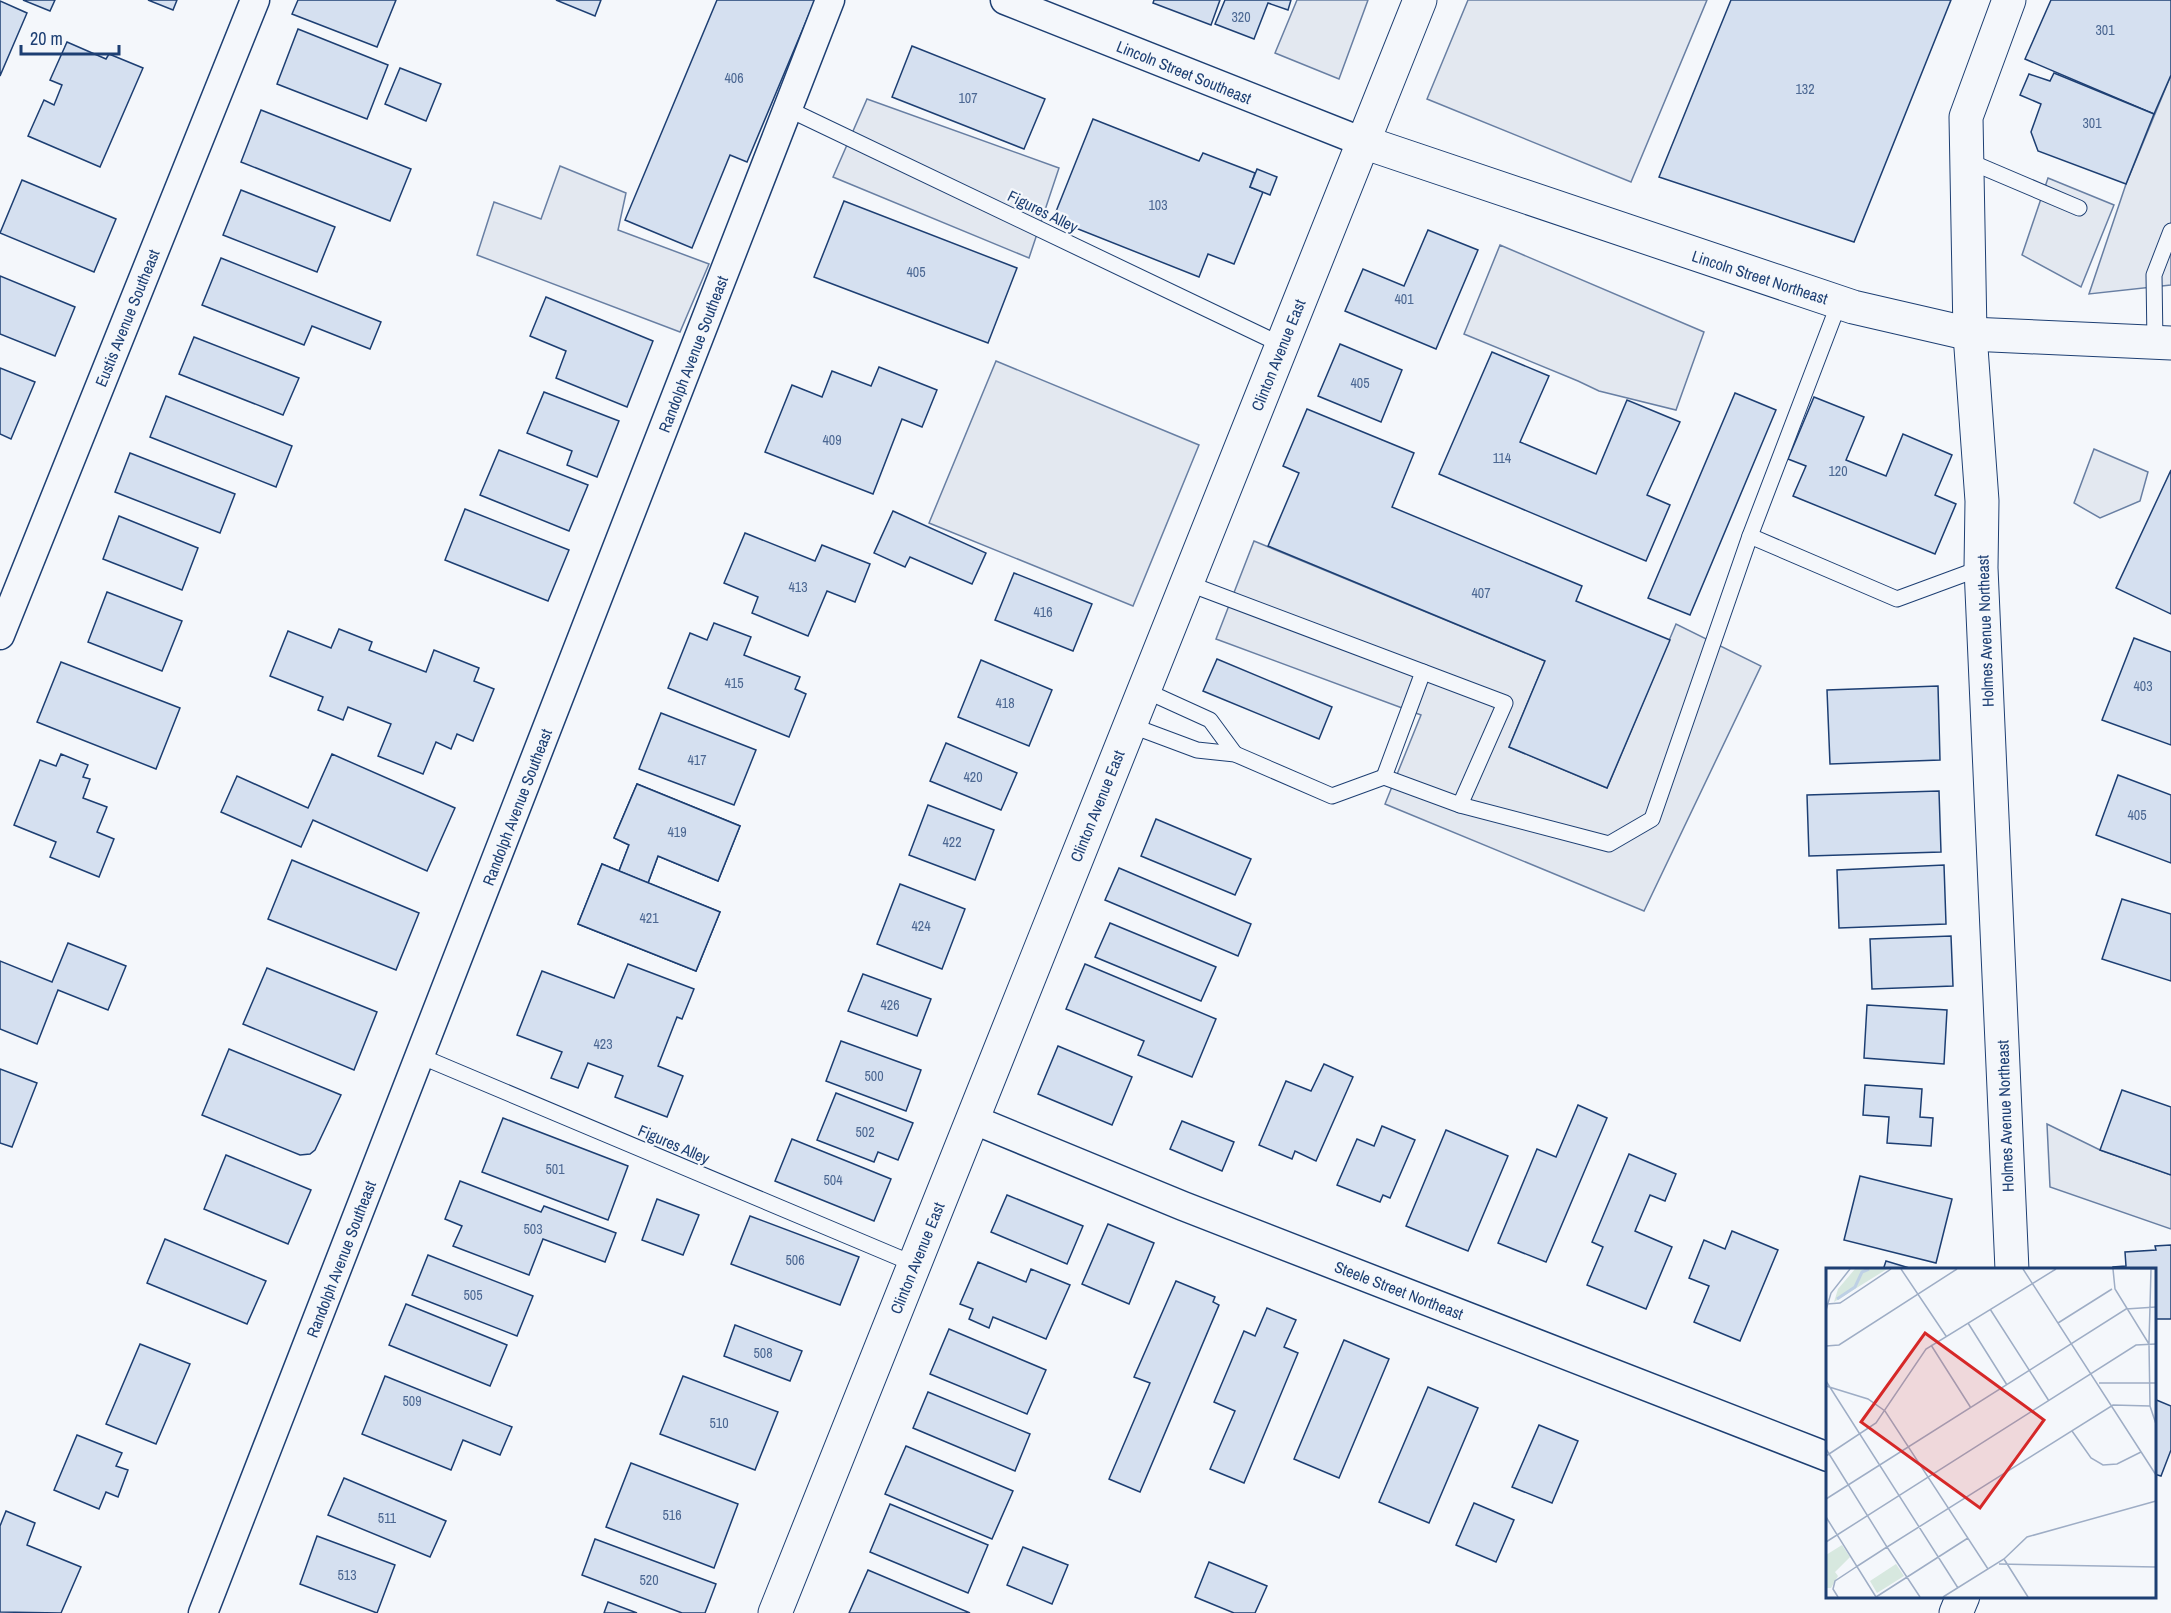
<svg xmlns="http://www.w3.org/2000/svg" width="2171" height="1613" font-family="'Archivo Narrow',sans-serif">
	<rect width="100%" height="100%" fill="#f4f7fb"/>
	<g fill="#e3e8f0" stroke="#687fa3" stroke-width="1.5">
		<path d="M1297,0h71l-29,79 -64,-26z"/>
		<path d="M1468,0h239l-76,182 -204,-83z"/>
		<path d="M2171,75v210l-82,9 37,-110z"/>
		<path d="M867,99l192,69 -30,90 -196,-81z"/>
		<path d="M560,166l66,27 -8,37 91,34 -29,68 -203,-77 17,-53 47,17z"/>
		<path d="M2048,178l66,27 -33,82 -59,-32z"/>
		<path d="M1500,245l204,87 -28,78 -77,-19 -21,-10 -114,-47z"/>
		<path d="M996,361l203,84 -66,161 -204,-83z"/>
		<path d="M2094,449l54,23 -8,29 -40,17 -26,-15z"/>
		<path d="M1254,541l291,120 -36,86 98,41 69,-164 85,42 -117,245 -259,-107 36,-89 -205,-76z"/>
		<path d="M2047,1124l53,26 71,25v54l-121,-42z"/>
	</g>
	<g fill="#d5e0f0" stroke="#1d3f73" stroke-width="1.5">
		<path d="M23,0h32l-5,11z"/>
		<path d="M148,0h29l-4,10z"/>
		<path d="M298,0h98l-19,47 -85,-33z"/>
		<path d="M556,0h45l-6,16z"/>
		<path d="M717,0h98l-68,162 -17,-7 -38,93 -67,-28z"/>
		<path d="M1154,0h66l-9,25 -58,-22z"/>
		<path d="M1225,0h66l-3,10 -20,-7 -14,36 -39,-15z"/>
		<path d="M1731,0h220l-97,242 -195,-65z"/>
		<path d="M2051,0h120v75l-17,39 -129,-55z"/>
		<path d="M0,1l27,12 -27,63z"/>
		<path d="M298,29l90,36 -21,54 -90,-35z"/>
		<path d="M67,42l39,17 3,-5 34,14 -43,99 -72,-31 16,-36 10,5 8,-20 -12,-5z"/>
		<path d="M912,46l133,53 -21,50 -132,-52z"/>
		<path d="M400,68l41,16 -15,37 -41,-17z"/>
		<path d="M2054,73l100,41 -28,70 -88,-33 -7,-19 10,-28 -21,-9 9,-21 21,7z"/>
		<path d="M261,110l150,59 -21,52 -149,-59z"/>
		<path d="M1093,119l106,42 4,-8 52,20 -5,14 13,5 -29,72 -26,-10 -9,23 -146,-58z"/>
		<path d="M1257,169l20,8 -7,18 -20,-8z"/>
		<path d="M22,180l94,39 -22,53 -94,-39z"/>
		<path d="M241,190l94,37 -18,45 -94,-37z"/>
		<path d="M844,201l173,67 -29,75 -174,-66z"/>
		<path d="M1428,230l50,20 -42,99 -91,-38 18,-42 41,17z"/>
		<path d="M221,258l160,64 -11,27 -58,-23 -8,19 -102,-40z"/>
		<path d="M0,276l75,31 -20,49 -55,-22z"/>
		<path d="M546,297l107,44 -26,66 -71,-29 10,-27 -36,-15z"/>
		<path d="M194,337l105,41 -16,37 -104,-41z"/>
		<path d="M1340,344l62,26 -21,52 -63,-26z"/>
		<path d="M1492,352l57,24 -29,66 76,32 31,-74 53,22 -33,73 23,10 -24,56 -207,-87z"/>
		<path d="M879,367l58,23 -15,37 -20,-8 -29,75 -108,-42 27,-67 30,12 10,-26 39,15z"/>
		<path d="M0,368l35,14 -24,57 -11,-5z"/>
		<path d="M544,392l75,29 -22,56 -30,-12 5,-14 -45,-18z"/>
		<path d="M1735,393l41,17 -86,205 -42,-17z"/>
		<path d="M166,396l126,50 -16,41 -126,-50z"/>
		<path d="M1814,397l50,20 -18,43 40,16 17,-42 49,21 -17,40 21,9 -21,50 -142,-58 13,-30 -18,-7z"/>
		<path d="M1307,409l107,44 -22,54 190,79 -6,15 94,39 -63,148 -98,-41 36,-86 -277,-115 31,-73 -16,-7z"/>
		<path d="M499,450l89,35 -19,46 -89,-36z"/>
		<path d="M130,453l105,41 -15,39 -105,-41z"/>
		<path d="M2171,470v144l-55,-26z"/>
		<path d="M465,509l104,41 -21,51 -103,-41z"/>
		<path d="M893,511l93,42 -14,31 -62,-27 -5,10 -31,-14z"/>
		<path d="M119,516l79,32 -16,42 -79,-31z"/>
		<path d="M745,533l70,28 7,-16 48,19 -15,38 -28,-11 -19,45 -56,-23 6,-16 -34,-14z"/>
		<path d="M1014,573l78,31 -19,47 -78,-31z"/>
		<path d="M107,592l75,29 -20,50 -74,-29z"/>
		<path d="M714,623l37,14 -7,18 56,22 -5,12 11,5 -17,43 -121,-49 22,-55 17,7z"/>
		<path d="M339,629l33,13 -3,8 57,22 8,-22 45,18 -5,13 20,8 -21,52 -16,-7 -6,15 -15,-7 -13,32 -45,-18 13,-32 -43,-17 -5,13 -25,-10 5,-13 -53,-21 18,-45 43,17z"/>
		<path d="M2134,638l37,14v93l-69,-25z"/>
		<path d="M1217,659l115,48 -13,32 -116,-48z"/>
		<path d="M981,660l71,30 -23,56 -71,-29z"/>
		<path d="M61,662l119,46 -24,61 -119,-47z"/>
		<path d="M1938,686l2,74 -110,4 -3,-74z"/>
		<path d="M661,713l95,37 -22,55 -95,-36z"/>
		<path d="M946,743l71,30 -16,37 -71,-29z"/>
		<path d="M61,754l27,11 -5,12 7,2 -7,19 24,9 -10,25 17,7 -15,38 -49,-20 6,-15 -42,-17 26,-65 16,6z"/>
		<path d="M332,754l123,54 -28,63 -114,-51 -12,27 -80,-35 16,-36 71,32z"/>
		<path d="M2118,775l53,20v68l-75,-28z"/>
		<path d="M637,784l103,42 -22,55 -60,-25 -10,27 72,29 -24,59 -118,-47 24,-60 17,7 10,-26 -15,-7z"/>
		<path d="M637,784l103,42 -22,55 -60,-25 -10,27 -29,-12 10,-26 -15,-7z"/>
		<path d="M1939,791l2,61 -132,4 -2,-61z"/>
		<path d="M928,805l66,25 -19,50 -66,-25z"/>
		<path d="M1156,819l95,40 -16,36 -94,-39z"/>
		<path d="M292,860l127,53 -23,57 -128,-51z"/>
		<path d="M602,864l118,48 -24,59 -118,-47z"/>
		<path d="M1944,865l2,59 -107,4 -2,-58z"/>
		<path d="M1119,868l132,56 -13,32 -133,-56z"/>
		<path d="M900,884l65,25 -23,60 -65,-25z"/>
		<path d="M2122,899l49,15v67l-69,-22z"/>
		<path d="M1110,923l106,44 -15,34 -106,-44z"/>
		<path d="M1951,936l2,50 -81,3 -2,-50z"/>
		<path d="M68,943l58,23 -18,44 -50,-20 -21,54 -37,-15v-68l52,21z"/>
		<path d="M628,964l66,25 -12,30 -5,-2 -19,49 25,10 -16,41 -52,-20 8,-21 -35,-13 -10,25 -27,-10 11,-26 -45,-17 25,-64 72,27z"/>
		<path d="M1085,964l131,55 -24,58 -54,-22 6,-14 -78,-32z"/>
		<path d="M267,968l110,44 -23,58 -111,-46z"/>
		<path d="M863,974l68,25 -14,37 -69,-25z"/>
		<path d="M1867,1005l80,5 -3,54 -80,-6z"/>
		<path d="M841,1041l80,29 -15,41 -80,-30z"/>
		<path d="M1058,1046l74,31 -20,48 -74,-31z"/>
		<path d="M229,1049l112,46 -26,55 -5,4 -10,1 -98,-40z"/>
		<path d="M1324,1064l29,13 -37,84 -21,-10 -3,8 -33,-14 27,-64 25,10z"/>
		<path d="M0,1069l37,14 -25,64 -12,-4z"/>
		<path d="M1865,1085l57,4 -2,28 13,1 -2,28 -44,-3 2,-26 -26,-2z"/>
		<path d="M2122,1090l49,17v68l-71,-25z"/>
		<path d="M836,1093l77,30 -15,37 -20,-8 -4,10 -57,-22z"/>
		<path d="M1578,1105l29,13 -61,144 -48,-19 39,-94 19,8z"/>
		<path d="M503,1118l125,48 -20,54 -126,-48z"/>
		<path d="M1182,1121l52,21 -12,29 -52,-22z"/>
		<path d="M1382,1126l33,14 -25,58 -7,-3 -3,7 -43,-17 20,-46 17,7z"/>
		<path d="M1446,1130l62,26 -40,95 -62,-25z"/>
		<path d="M792,1139l99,40 -17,42 -99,-40z"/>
		<path d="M1629,1154l47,20 -11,27 -15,-6 -15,36 37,16 -26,62 -59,-24 16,-38 -11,-5z"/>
		<path d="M226,1155l85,35 -23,54 -84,-35z"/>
		<path d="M1860,1176l92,23 -16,64 -92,-23z"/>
		<path d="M460,1181l81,31 3,-6 72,27 -11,29 -62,-23 -14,36 -76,-29 9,-20 -17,-7z"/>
		<path d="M1007,1195l76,31 -16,38 -76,-32z"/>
		<path d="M657,1199l42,16 -16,40 -41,-15z"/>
		<path d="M750,1216l109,41 -19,48 -109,-41z"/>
		<path d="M1108,1224l46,19 -25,61 -47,-20z"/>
		<path d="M1732,1231l46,19 -38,91 -46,-19 15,-36 -20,-8 15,-38 21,9z"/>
		<path d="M165,1239l101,42 -19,43 -100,-41z"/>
		<path d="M2171,1245v74h-17v-49h-41v-3l13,-1 -1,-14 31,-2 -1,-4z"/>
		<path d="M428,1255l105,41 -16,40 -105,-41z"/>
		<path d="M1886,1261l30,9h-33z"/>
		<path d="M978,1262l48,20 5,-13 39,16 -24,54 -53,-22 -4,11 -20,-9 4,-10 -13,-5z"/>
		<path d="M1176,1281l39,16 -2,5 6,3 -79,187 -31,-13 41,-96 -16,-6z"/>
		<path d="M406,1304l101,41 -17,41 -101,-41z"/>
		<path d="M1267,1308l29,12 -12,27 14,6 -54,130 -34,-14 25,-58 -21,-9 30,-71 11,5z"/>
		<path d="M735,1325l67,26 -12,30 -66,-25z"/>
		<path d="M949,1329l97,41 -19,44 -97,-40z"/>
		<path d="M1344,1340l45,19 -50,119 -45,-19z"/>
		<path d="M140,1344l50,20 -34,80 -50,-20z"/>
		<path d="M385,1376l127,51 -12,28 -37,-15 -12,30 -89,-36z"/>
		<path d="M683,1376l95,36 -23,58 -95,-36z"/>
		<path d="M1428,1387l50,21 -49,115 -50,-21z"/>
		<path d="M928,1392l102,42 -15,37 -102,-43z"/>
		<path d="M2154,1399l17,7v44l-10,26 -7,-2z"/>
		<path d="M1539,1425l39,16 -26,62 -40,-16z"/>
		<path d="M77,1435l45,18 -6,13 12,4 -10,27 -12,-5 -7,17 -45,-19z"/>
		<path d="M906,1446l107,45 -21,48 -107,-45z"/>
		<path d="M631,1463l107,41 -24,64 -108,-41z"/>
		<path d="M344,1478l102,43 -16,36 -102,-42z"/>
		<path d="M1474,1503l40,17 -18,42 -40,-17z"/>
		<path d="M890,1504l98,41 -20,48 -98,-41z"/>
		<path d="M6,1511l29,12 -8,22 54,22 -20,46 -61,-1v-86z"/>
		<path d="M317,1536l78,29 -18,48 -77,-29z"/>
		<path d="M595,1539l121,45 -11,29h-23l-100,-38z"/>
		<path d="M1023,1547l45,18 -16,39 -45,-19z"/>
		<path d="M1209,1562l58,24 -12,27h-21l-39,-16z"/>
		<path d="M868,1570l102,43h-121z"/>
		<path d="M608,1602l29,11h-33z"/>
	</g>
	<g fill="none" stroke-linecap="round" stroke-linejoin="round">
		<defs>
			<g id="lane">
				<path d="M788,109l494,236"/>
				<path d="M1966,160l113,48"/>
				<path d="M1839,303l-89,233 147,63 84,-31"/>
				<path d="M2155,343l-1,-68 17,-44"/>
				<path d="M1187,583l236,89 -39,105 76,28 149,39 43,-25 98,-283"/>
				<path d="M1423,672l82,31 -45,102"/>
				<path d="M1144,690l66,30 25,34"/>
				<path d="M1130,725l67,25 38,4 97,42 52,-19"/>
				<path d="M420,1056l494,208"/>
			</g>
			<g id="street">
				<path d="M1005,0l358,142"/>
				<path d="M0,635l255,-635"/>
				<path d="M972,1119l211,87 645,251"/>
				<path d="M203,1613l627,-1613"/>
			</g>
			<g id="secondary">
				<path d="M2009,0l-43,117 4,217 12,167 -1,67 31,702"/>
				<path d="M1363,142l490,165 117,27 201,9"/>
				<path d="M775,1613l645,-1613"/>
				<path d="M1956,1613l7,-17"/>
			</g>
		</defs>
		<use href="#lane" stroke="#1d3f73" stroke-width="17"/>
		<use href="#street" stroke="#1d3f73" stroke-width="31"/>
		<use href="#secondary" stroke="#1d3f73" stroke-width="35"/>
		<use href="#lane" stroke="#f4f7fb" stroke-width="15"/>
		<use href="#street" stroke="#f4f7fb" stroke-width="28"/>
		<use href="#secondary" stroke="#f4f7fb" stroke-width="33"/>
	</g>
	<g text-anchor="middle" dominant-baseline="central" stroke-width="4.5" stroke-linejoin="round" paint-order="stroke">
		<g font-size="14" fill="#4b6792">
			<text x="1241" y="17">320</text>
			<text x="2105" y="30">301</text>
			<text x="734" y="78">406</text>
			<text x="1805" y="89">132</text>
			<text x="968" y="98">107</text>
			<text x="2092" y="123">301</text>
			<text x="1158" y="205">103</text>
			<text x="916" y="272">405</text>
			<text x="1404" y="299">401</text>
			<text x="1360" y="383">405</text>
			<text x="832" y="440">409</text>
			<text x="1502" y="458">114</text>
			<text x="1838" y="471">120</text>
			<text x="798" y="587">413</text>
			<text x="1481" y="593">407</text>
			<text x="1043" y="612">416</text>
			<text x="734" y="683">415</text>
			<text x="2143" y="686">403</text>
			<text x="1005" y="703">418</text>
			<text x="697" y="760">417</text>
			<text x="973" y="777">420</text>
			<text x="2137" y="815">405</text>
			<text x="677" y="832">419</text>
			<text x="952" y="842">422</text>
			<text x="649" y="918">421</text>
			<text x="921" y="926">424</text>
			<text x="890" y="1005">426</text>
			<text x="603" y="1044">423</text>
			<text x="874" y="1076">500</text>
			<text x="865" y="1132">502</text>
			<text x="555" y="1169">501</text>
			<text x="833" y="1180">504</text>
			<text x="533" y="1229">503</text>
			<text x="795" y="1260">506</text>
			<text x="473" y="1295">505</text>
			<text x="763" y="1353">508</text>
			<text x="412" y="1401">509</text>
			<text x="719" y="1423">510</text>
			<text x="672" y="1515">516</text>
			<text x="387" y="1518">511</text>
			<text x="347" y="1575">513</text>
			<text x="649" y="1580">520</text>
		</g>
		<g font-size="16" fill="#1d3f73" stroke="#f4f7fb">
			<text transform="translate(1184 72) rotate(22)">Lincoln Street Southeast</text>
			<text transform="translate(1043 211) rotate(26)">Figures Alley</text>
			<text transform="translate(1760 277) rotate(18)">Lincoln Street Northeast</text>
			<text transform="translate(127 318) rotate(-68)">Eustis Avenue Southeast</text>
			<text transform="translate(693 354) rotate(-69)">Randolph Avenue Southeast</text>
			<text transform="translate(1278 355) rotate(-68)">Clinton Avenue East</text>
			<text transform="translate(1985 631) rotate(-92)">Holmes Avenue Northeast</text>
			<text transform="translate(1097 806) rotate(-68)">Clinton Avenue East</text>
			<text transform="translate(517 807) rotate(-69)">Randolph Avenue Southeast</text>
			<text transform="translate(2005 1116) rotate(-92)">Holmes Avenue Northeast</text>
			<text transform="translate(674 1144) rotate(23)">Figures Alley</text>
			<text transform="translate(917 1258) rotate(-68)">Clinton Avenue East</text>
			<text transform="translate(341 1259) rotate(-69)">Randolph Avenue Southeast</text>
			<text transform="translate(1399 1290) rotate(21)">Steele Street Northeast</text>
		</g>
	</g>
	<g transform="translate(1826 1268)">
		<rect width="330" height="330" fill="#f4f7fb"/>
		<path d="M29,1h32l-53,33 4,-13zM16,277l8,12 -15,15 3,4 -7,12h-5v-33zM70,296l8,12 -27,17 -7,-12z" fill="#d7e8df"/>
		<path fill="none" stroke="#bed0e5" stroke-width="3" d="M11,31l18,-12 7,-15 7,-3"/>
		<path fill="none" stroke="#9eadc5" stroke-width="1.5" d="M75,1l45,67M197,1l133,206M287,1l2,20 34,55 1,62 6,18M304,1h26M1,36l13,-1 51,-34M164,41l59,92M0,42l5,-17 19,-24M142,55l39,62M232,55l54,-34M323,75l2,-74M105,77l40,63M0,78l13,-1 118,-76M0,113l132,207M273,115h57M0,118l42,13 17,12 103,158M246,163l19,27 12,7 14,-1 24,-12M0,181l61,98 -31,20M0,188l50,-33 50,-74 130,-80M0,231l300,-190 30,-2M0,249l50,80M0,274l310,-197 20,-1M178,291l24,38M173,296l157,3M12,329l-5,-8 2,-8 21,-14M50,329l92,-59M94,329l-33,-50 226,-142 37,1M117,329l61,-38 23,-22 129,-36"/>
		<path fill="#d62828" fill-opacity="0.15" stroke="#d62828" stroke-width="3" d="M99,65l119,87 -64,88 -119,-86z"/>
		<rect width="330" height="330" fill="none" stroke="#1d3f73" stroke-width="3"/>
	</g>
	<path d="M21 45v9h98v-9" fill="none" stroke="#1d3f73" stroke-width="3"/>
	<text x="30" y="45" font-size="18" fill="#1d3f73" stroke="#f4f7fb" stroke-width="4.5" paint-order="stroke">20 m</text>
</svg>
